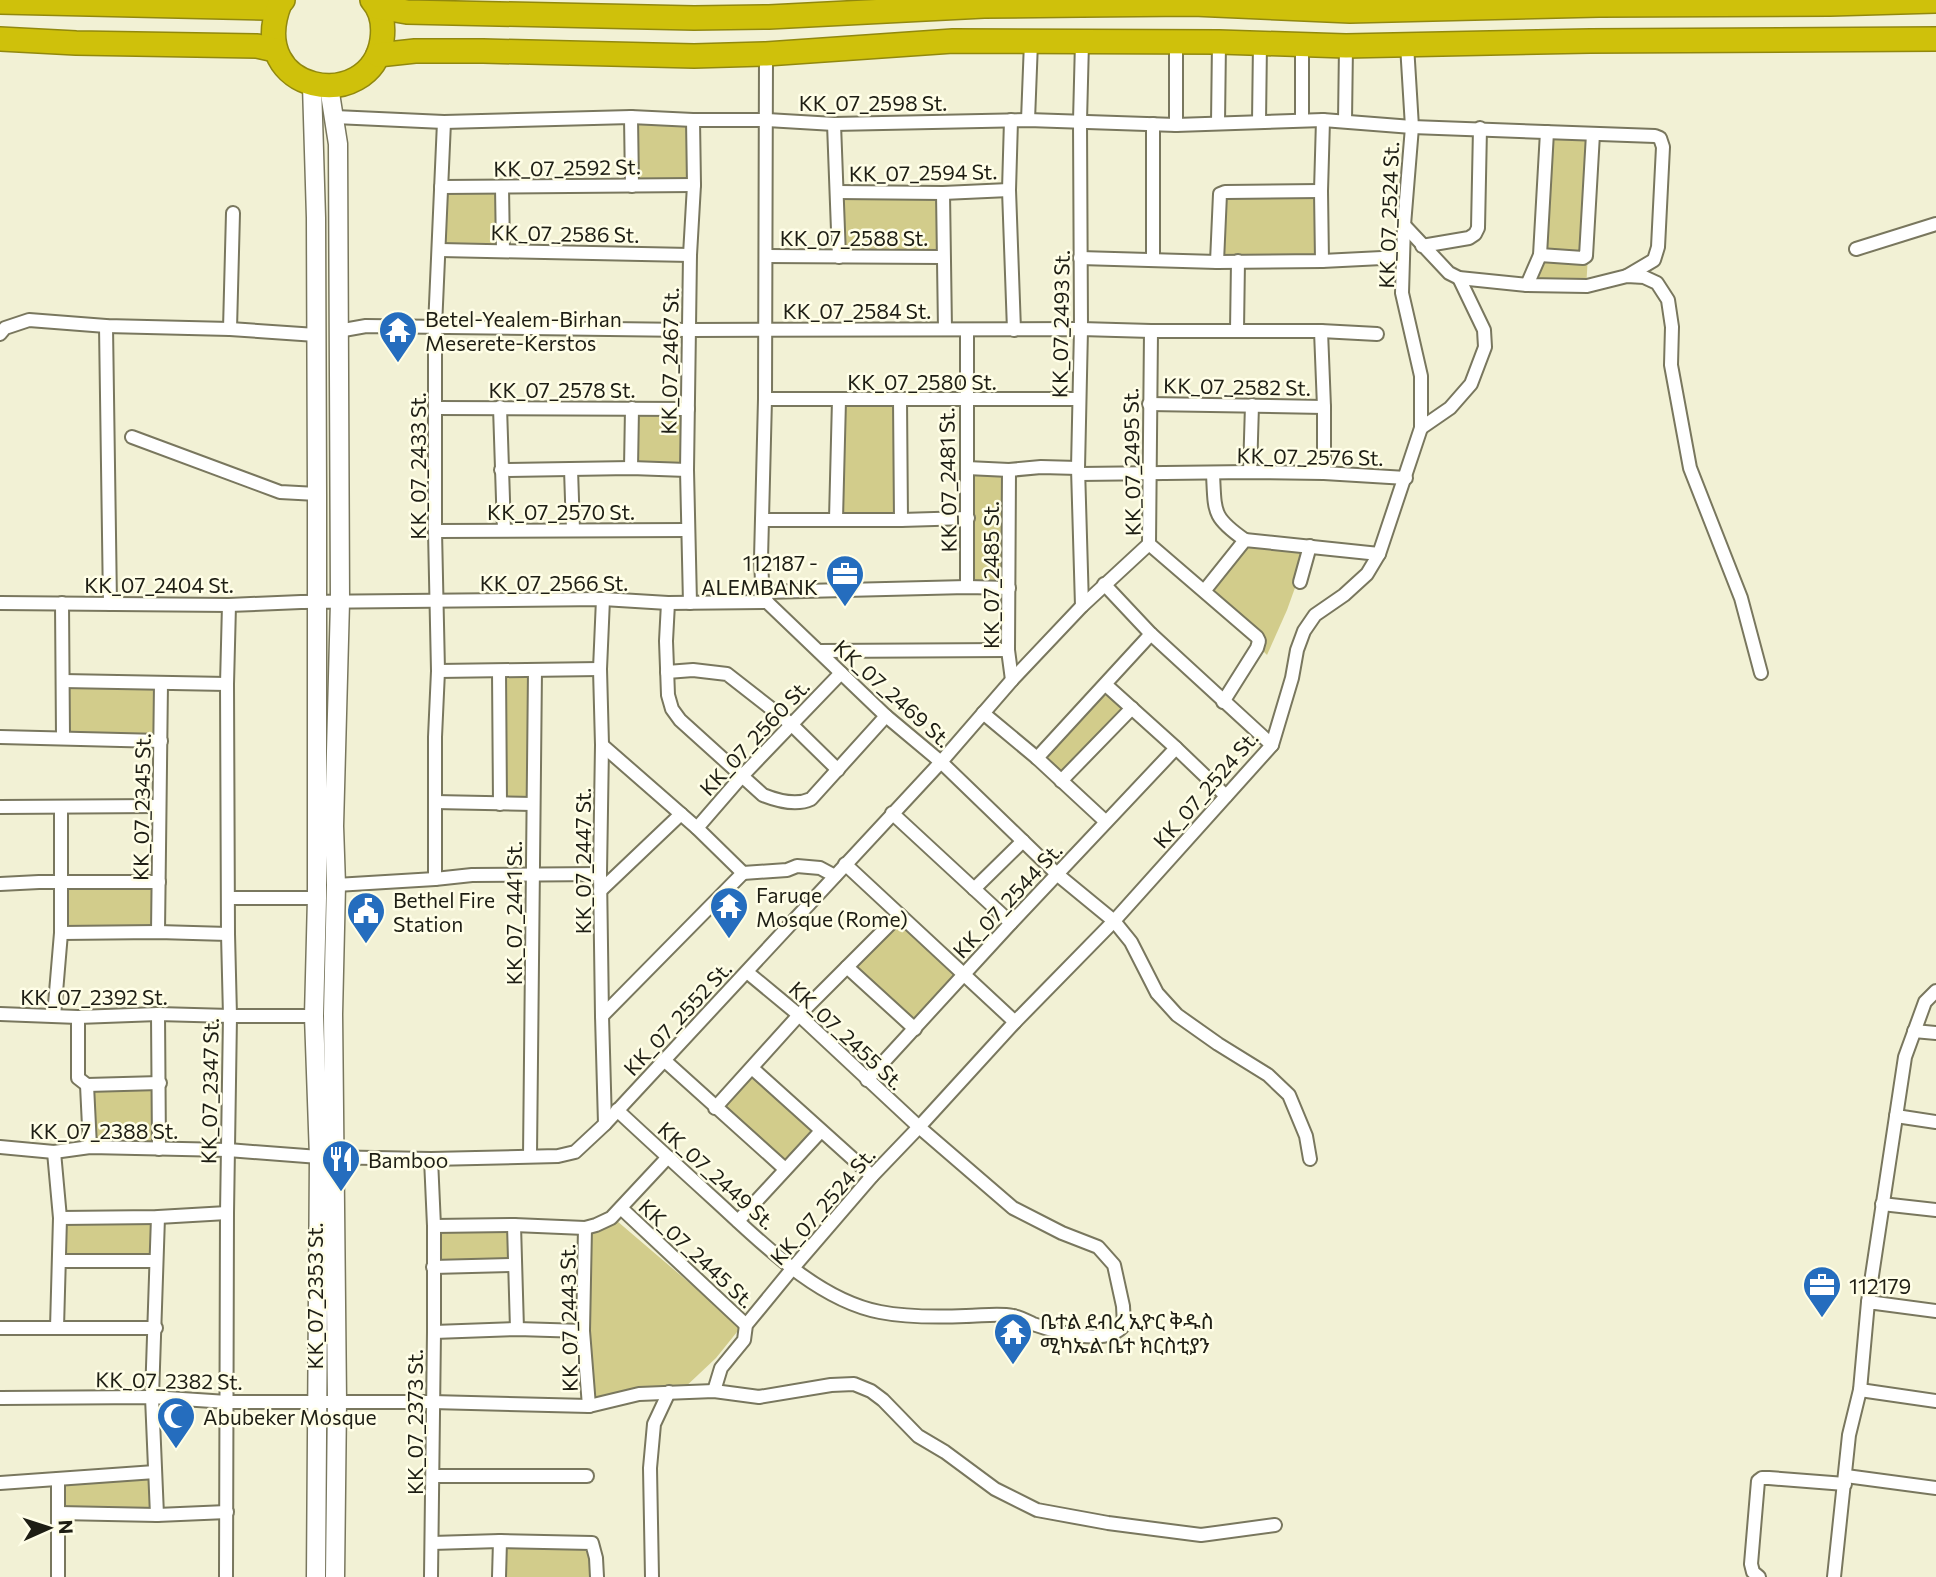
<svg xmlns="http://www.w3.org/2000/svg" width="1936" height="1577" font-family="Commissioner,'Noto Sans Ethiopic',sans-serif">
	<rect width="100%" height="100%" fill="#f2f1d5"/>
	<g fill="#d2cc8b">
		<path d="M632,117l61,2 1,66 -62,1z"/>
		<path d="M1548,131l47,4 -9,154 -49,-3z"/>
		<path d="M441,187h61l1,64 -63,-1z"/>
		<path d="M1321,191l1,70 -105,1 8,-70z"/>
		<path d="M837,192l106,1 -1,64h-103z"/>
		<path d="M900,399l1,121 -65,-1 3,-119z"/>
		<path d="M632,408l56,1 -1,61 -56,-2z"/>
		<path d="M967,468l42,2v118l-42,-1z"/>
		<path d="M1245,540l65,6 -23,64 -20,45 -62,-65z"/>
		<path d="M535,670l-2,134h-33l-1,-133z"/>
		<path d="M63,681l98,2v58l-98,-4z"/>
		<path d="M1106,685l26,23 -71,73 -24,-23z"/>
		<path d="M60,882h99l-1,50 -97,1z"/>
		<path d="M899,915l65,60 -49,54 -68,-62z"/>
		<path d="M752,1068l69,63 -36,38 -70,-61z"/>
		<path d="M160,1083l-1,66 -69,-2 -3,-62z"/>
		<path d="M158,1217l-2,44h-97l1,-43z"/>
		<path d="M617,1221l124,106 -25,31 -34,32 -99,20 -4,-175 20,-3z"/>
		<path d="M514,1225l1,40 -82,2 1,-41z"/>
		<path d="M155,1472l2,43 -98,-2 -1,-34z"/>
		<path d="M500,1541l92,2 3,34h-96z"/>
	</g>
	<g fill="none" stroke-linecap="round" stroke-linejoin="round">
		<defs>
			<g id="street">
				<path d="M766,54l-1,345 -4,160 1,23 5,20 119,114 55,46 117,113 56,46 17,21 26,51 20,22 41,29 50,31 21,20 17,41 4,23"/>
				<path d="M335,117l109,5 187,-5 62,3h74l67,4 194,-4 148,5 147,-5 89,7 243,9 5,2 3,9 -5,100 -4,13 -27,16"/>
				<path d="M631,117l1,69"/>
				<path d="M1011,120l-2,70 5,140"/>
				<path d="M1028,120l3,-78"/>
				<path d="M1302,120v-76"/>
				<path d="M1345,121l1,-75"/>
				<path d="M1259,122l1,-79"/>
				<path d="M1218,123l1,-81"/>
				<path d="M834,124l5,133"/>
				<path d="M1176,125v-82"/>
				<path d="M441,187l253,-2"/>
				<path d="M502,187l1,64"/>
				<path d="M837,192l106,1 66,-3"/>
				<path d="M943,193l2,136"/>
				<path d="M1404,225l45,48 10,5 68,7 60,1 40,-10 17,1 13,6 11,17 4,27 -1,38 19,103 51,130 20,75"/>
				<path d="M1422,246l47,-8 6,-4 3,-6 2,-100"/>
				<path d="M1856,249l80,-25"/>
				<path d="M440,250l250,5"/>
				<path d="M1540,255l43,3 3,-2 7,-122"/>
				<path d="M766,256l176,1"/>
				<path d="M1080,258l137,4 105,-1 80,-4"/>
				<path d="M1153,259v-135"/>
				<path d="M1322,261l-1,-70 2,-71"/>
				<path d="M1217,262l3,-68 5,-2 96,-1"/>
				<path d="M1527,285l13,-30 7,-123"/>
				<path d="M106,326l4,278"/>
				<path d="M230,329l3,-116"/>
				<path d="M967,330v257"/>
				<path d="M1237,330l1,-69"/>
				<path d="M338,331l28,-5 323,4 392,-1 70,2h170l56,3"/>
				<path d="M1321,331l3,76v66"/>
				<path d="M0,334l5,-6 24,-8 77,6 124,3 86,6"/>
				<path d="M765,399h313"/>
				<path d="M900,399l1,121"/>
				<path d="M1149,404l175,3"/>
				<path d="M500,407l4,123"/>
				<path d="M436,408l252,1"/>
				<path d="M1421,428l29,-20 21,-24 14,-37 -1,-17 -25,-52"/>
				<path d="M132,437l148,55 37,2"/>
				<path d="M631,468l1,-60"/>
				<path d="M967,468l42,2 32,-3 37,1"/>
				<path d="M571,469l2,61"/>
				<path d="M501,470l130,-2 56,2"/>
				<path d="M1009,470l-1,180 4,30"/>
				<path d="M1250,472l2,-67"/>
				<path d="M1079,474l171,-2 74,1 82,5"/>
				<path d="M1213,474c2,38 -1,43 32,66"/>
				<path d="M836,519l3,-119"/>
				<path d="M762,520h139l67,-2"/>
				<path d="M435,531l252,-1"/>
				<path d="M1149,544l108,93 2,4 -2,7 -34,54"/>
				<path d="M1149,544l2,-213"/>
				<path d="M1300,582l10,-36"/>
				<path d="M1104,584l47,50 121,111"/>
				<path d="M1205,590l40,-50 134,14"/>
				<path d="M764,592l203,-5 42,1"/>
				<path d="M603,599l-3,70 2,76 -2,129 2,142 3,108"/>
				<path d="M0,603l229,2 72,-3 302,-3 65,4 99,-1"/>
				<path d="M62,603l1,134"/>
				<path d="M668,603l-2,38 2,54 4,14 8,11 83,75c15,6 33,11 48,4l75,-83"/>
				<path d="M690,603l-3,-133 3,-215 4,-70 -1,-65"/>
				<path d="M1082,606l-4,-138 3,-139 -1,-208 2,-79"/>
				<path d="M819,651l189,-1"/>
				<path d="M438,671l162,-2"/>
				<path d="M499,671l1,133"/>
				<path d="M667,672l26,-2 34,4 64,50 47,46"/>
				<path d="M63,681l164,3"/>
				<path d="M1106,685l70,63 50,48"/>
				<path d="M983,713l54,45 68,63"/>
				<path d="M0,737l161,4"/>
				<path d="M602,745l95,83 46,45"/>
				<path d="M1037,758l114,-124"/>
				<path d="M1061,781l71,-73"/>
				<path d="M435,802l98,2"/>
				<path d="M0,807l159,-1"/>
				<path d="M892,813l119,110"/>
				<path d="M697,828l45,-52 99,-103"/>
				<path d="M845,864l170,158"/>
				<path d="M743,873l44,-3 10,-4 23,2 15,8"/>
				<path d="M435,879v-142l3,-66 -3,-140v-204l9,-205"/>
				<path d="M0,884l39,-2h120"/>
				<path d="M336,885l99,-6 37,-4 128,-1"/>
				<path d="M974,889l49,-48"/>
				<path d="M600,891l81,-77"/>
				<path d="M228,898h89"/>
				<path d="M158,932l3,-249"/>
				<path d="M61,933l97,-1 70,2"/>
				<path d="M847,967l68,62"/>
				<path d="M0,1014l78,3 80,-3 72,2h84"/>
				<path d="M158,1014l1,135"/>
				<path d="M54,1016l7,-83v-125"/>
				<path d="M602,1016l141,-143"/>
				<path d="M78,1017v61l9,7"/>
				<path d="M1914,1031l22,2"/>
				<path d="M664,1060l121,109"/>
				<path d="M752,1068l120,108"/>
				<path d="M867,1080l144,-157 165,-175"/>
				<path d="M87,1085l73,-2"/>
				<path d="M87,1085l3,62"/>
				<path d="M715,1108l84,-93 100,-100"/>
				<path d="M617,1110c32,30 65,60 98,90 46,42 102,100 165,112 25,5 61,5 86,4 15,0 32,-3 47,0 7,1 14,5 20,8 23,8 74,23 91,1l-1,-19 -9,-41 -16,-18 -36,-14 -49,-25 -94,-81 -120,-112 -52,-43"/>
				<path d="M1896,1116l40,6"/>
				<path d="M0,1147l54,5 36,-5 138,3 91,7 112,2 127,-3 17,-4 30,-28 336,-362 71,-82 70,-74 67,-62"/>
				<path d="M54,1152l6,66 -3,110"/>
				<path d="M530,1156l5,-486"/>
				<path d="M1882,1204l54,6"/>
				<path d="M621,1208l125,117"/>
				<path d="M60,1218l98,-1 69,-4"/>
				<path d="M738,1221l83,-90"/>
				<path d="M514,1225l3,104"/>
				<path d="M434,1226l80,-1 71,3 11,-3 15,-7 57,-61"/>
				<path d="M585,1228l-2,103 6,75"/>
				<path d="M59,1261h97"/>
				<path d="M433,1267l82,-2"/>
				<path d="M1868,1302l37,-245 20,-55 11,-11"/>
				<path d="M0,1328h156"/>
				<path d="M434,1332l83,-3 66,2"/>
				<path d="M1860,1390l76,11"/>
				<path d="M714,1391l7,-23 23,-28 2,-15 46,-56 80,-93 47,-49 96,-105 99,-101 158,-176 20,-67 5,-28 7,-19 11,-16 29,-20 23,-21 12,-20 42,-126v-52l-19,-83 2,-68 8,-98 -5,-82"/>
				<path d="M0,1398l152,-1 75,5h205l157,4 50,-12 75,-3 45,6 72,-12 23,-1 17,7 12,9 35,36 27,16 50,37 42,21 71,13 93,12 74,-10"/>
				<path d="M434,1476h153"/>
				<path d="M1846,1476l90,12"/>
				<path d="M58,1479v98"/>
				<path d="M0,1483l155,-11"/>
				<path d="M59,1513l98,2 70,-3"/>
				<path d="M157,1515l-5,-118 6,-180"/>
				<path d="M432,1543l68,-2 92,2 4,15 1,19"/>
				<path d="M226,1577l1,-364 3,-197 -2,-82 -1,-250 2,-79"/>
				<path d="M431,1577l3,-245v-106l-3,-67"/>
				<path d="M499,1577l1,-36"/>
				<path d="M652,1577l-2,-109 4,-44 15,-32"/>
				<path d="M1759,1577l-6,-5 -2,-8 7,-83 4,-3h7l76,6"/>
				<path d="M1834,1577l15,-142 11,-45 8,-88 68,9"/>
			</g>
			<g id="secondary">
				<path d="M312,85l4,133 1,276v404l-3,118 5,141 -3,420"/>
				<path d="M329,87l9,57 2,458 -6,224 2,59 -3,129 4,387 -2,176"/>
			</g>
			<g id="highway">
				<path d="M0,2l265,6 15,-5 3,-3"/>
				<path d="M280,3c-36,91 91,112 102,37 2,-15 0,-29 -10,-40"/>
				<path d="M378,7l29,5 287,6 75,-1 215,-11 98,-1 111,-1 157,7 249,-6 231,-1 106,-3"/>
				<path d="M0,39l76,4 181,3 18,4"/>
				<path d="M378,55l37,-4h68l211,5 72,-2 187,-13 266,1 127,4 244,-5 346,-2"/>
			</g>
		</defs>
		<use href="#street" stroke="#79775e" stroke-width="16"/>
		<use href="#secondary" stroke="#79775e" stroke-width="21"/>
		<use href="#highway" stroke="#91880e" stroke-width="26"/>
		<use href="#street" stroke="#fff" stroke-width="12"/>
		<use href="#secondary" stroke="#fff" stroke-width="18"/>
		<use href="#highway" stroke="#cfc10b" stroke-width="23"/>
	</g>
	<defs>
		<symbol id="temple-pin" viewBox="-11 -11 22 30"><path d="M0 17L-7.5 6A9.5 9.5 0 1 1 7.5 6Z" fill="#256dbe" stroke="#fffee7"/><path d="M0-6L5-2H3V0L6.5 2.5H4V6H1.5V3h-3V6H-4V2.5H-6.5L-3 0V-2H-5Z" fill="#fff"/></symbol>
		<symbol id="office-pin" viewBox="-11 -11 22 30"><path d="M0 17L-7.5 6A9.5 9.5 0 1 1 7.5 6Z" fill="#256dbe" stroke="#fffee7"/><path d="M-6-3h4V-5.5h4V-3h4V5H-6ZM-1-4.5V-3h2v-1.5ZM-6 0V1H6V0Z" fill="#fff"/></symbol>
		<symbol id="civic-pin" viewBox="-11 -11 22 30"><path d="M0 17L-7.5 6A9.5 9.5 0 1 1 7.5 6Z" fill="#256dbe" stroke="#fffee7"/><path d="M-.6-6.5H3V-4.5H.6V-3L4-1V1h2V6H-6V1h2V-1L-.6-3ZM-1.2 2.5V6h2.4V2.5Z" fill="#fff"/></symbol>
		<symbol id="restaurant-pin" viewBox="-11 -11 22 30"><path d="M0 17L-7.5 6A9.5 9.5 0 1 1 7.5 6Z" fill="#256dbe" stroke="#fffee7"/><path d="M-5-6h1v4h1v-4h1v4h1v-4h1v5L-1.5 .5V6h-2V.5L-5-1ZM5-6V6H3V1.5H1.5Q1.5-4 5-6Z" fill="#fff"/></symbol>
		<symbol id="mosque-pin" viewBox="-11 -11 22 30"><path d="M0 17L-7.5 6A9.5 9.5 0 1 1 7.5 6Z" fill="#256dbe" stroke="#fffee7"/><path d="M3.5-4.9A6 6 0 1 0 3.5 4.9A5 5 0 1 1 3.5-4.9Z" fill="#fff"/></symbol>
	</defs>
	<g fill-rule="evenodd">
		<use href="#temple-pin" x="376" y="308" width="44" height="60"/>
		<use href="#office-pin" x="823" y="552" width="44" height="60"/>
		<use href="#temple-pin" x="707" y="884" width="44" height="60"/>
		<use href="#civic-pin" x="344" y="889" width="44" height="60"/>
		<use href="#restaurant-pin" x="319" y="1137" width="44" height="60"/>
		<use href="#office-pin" x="1800" y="1263" width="44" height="60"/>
		<use href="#temple-pin" x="991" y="1310" width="44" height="60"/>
		<use href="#mosque-pin" x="154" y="1394" width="44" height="60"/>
	</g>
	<g text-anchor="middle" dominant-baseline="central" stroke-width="5" stroke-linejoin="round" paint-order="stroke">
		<g font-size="21" fill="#1e1e14" stroke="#fffee7">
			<text x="873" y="102">KK_07_2598 St.</text>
			<text transform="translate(567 167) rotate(-1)">KK_07_2592 St.</text>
			<text transform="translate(923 172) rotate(-1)">KK_07_2594 St.</text>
			<text transform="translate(1388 215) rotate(-88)">KK_07_2524 St.</text>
			<text transform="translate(565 233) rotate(1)">KK_07_2586 St.</text>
			<text x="854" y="237">KK_07_2588 St.</text>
			<text x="857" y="310">KK_07_2584 St.</text>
			<text transform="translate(1060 324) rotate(-89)">KK_07_2493 St.</text>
			<text transform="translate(669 361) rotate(-89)">KK_07_2467 St.</text>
			<text x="922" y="381">KK_07_2580 St.</text>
			<text transform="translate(1237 386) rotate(1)">KK_07_2582 St.</text>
			<text x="562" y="389">KK_07_2578 St.</text>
			<text transform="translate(1310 456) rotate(1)">KK_07_2576 St.</text>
			<text transform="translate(1131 462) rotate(-91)">KK_07_2495 St.</text>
			<text transform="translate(417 466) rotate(-90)">KK_07_2433 St.</text>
			<text transform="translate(947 480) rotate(-91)">KK_07_2481 St.</text>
			<text x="561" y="511">KK_07_2570 St.</text>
			<text transform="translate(990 575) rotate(-90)">KK_07_2485 St.</text>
			<text x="554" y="582">KK_07_2566 St.</text>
			<text x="159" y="584">KK_07_2404 St.</text>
			<text transform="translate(893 693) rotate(42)">KK_07_2469 St.</text>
			<text transform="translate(754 737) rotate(-47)">KK_07_2560 St.</text>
			<text transform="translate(1205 789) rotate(-49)">KK_07_2524 St.</text>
			<text transform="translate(141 807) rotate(-89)">KK_07_2345 St.</text>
			<text transform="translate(582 861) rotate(-90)">KK_07_2447 St.</text>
			<text transform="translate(1007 900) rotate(-47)">KK_07_2544 St.</text>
			<text transform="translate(513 913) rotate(-90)">KK_07_2441 St.</text>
			<text x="94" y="996">KK_07_2392 St.</text>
			<text transform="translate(677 1018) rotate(-47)">KK_07_2552 St.</text>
			<text transform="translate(847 1035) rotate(43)">KK_07_2455 St.</text>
			<text transform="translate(209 1091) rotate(-89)">KK_07_2347 St.</text>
			<text x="104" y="1130">KK_07_2388 St.</text>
			<text transform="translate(717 1175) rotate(42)">KK_07_2449 St.</text>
			<text transform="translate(822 1206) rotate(-49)">KK_07_2524 St.</text>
			<text transform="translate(697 1253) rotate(43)">KK_07_2445 St.</text>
			<text transform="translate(314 1296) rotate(-90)">KK_07_2353 St.</text>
			<text transform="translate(568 1318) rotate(-91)">KK_07_2443 St.</text>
			<text transform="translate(169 1380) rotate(1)">KK_07_2382 St.</text>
			<text transform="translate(414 1422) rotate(-90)">KK_07_2373 St.</text>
		</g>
		<g font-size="21" fill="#1e1e14" stroke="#fffee7" text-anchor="start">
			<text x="425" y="318">Betel-Yealem-Birhan<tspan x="425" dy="24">Meserete-Kerstos</tspan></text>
			<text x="818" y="562" text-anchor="end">112187 -<tspan x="818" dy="24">ALEMBANK</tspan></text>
			<text x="756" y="894">Faruqe<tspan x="756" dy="24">Mosque (Rome)</tspan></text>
			<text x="393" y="899">Bethel Fire<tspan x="393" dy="24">Station</tspan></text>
			<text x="368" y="1159">Bamboo</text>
			<text x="1849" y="1285">112179</text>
			<text x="1040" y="1320">ቤተል ደብረ ኢዮር ቅዱስ<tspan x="1040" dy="24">ሚካኤል ቤተ ክርስቲያን</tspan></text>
			<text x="203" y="1416">Abubeker Mosque</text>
		</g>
	</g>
	<g transform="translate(49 1528) rotate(87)" stroke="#fffee7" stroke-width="5" paint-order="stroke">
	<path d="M0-5L12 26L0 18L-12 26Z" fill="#1e1e14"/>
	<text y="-10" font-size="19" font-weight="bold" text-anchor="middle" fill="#1e1e14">N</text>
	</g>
</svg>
